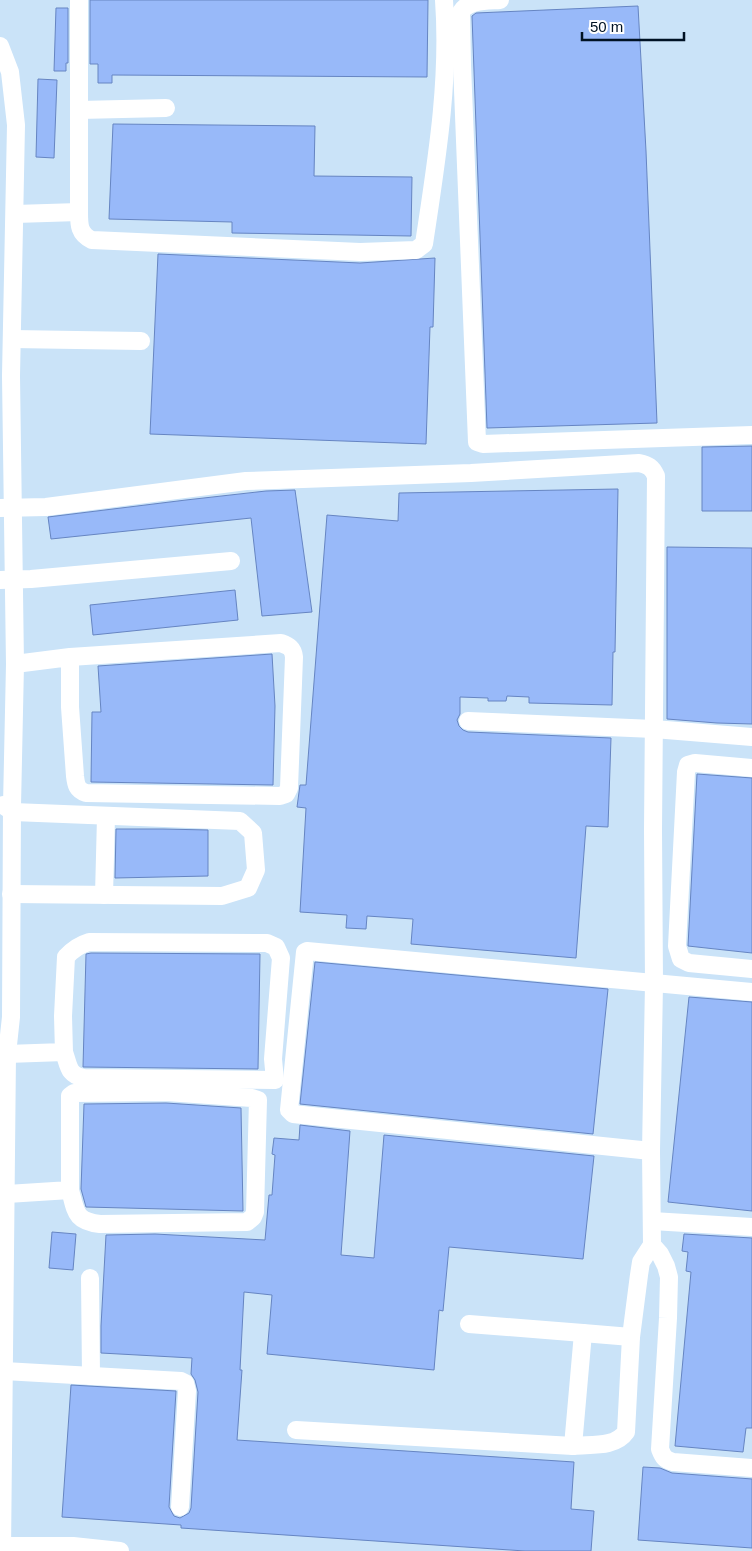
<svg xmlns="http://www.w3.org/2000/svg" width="752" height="1551" font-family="Arial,sans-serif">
	<rect width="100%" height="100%" fill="#cae3f8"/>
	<g fill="#98b9f9" stroke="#6685c2">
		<path d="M90,0h338l-1,77 -315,-2v8h-14v-19h-8z"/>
		<path d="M638,6l8,145 11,272 -170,5 -15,-412 4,-3z"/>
		<path d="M56,8h12v55h-2v8h-12z"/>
		<path d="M38,79l19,1 -3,78 -18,-1z"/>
		<path d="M113,124l202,2 -1,50 98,1 -1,59 -179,-3v-11l-123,-3z"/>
		<path d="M158,254l202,9 75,-5 -2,69h-3l-4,117 -276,-10z"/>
		<path d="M752,446v65h-50v-64z"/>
		<path d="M618,489l-3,163h-2l-1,53 -83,-2v-6l-22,-1 -1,5h-18v-3l-28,-1v17l-3,6 2,6 4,4 5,2 143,6 -3,89 -22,-1 -10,132 -165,-14 2,-25 -46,-3 -1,13 -20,-1 1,-13 -47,-3 6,-104 -9,-1 3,-22h6l21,-270 71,6 1,-28z"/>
		<path d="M295,490l17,122 -50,4 -11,-98 -200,21 -3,-22 138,-17 80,-9z"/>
		<path d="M667,547l85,1v176l-35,-1 -50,-4z"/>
		<path d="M235,590l3,30 -145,15 -3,-30z"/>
		<path d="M272,654l3,52 -2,79 -182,-3 1,-70h9l-3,-46z"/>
		<path d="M697,774l55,4v175l-64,-7z"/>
		<path d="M116,829h47l45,1v46l-93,2z"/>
		<path d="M91,953l169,1 -2,115 -175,-2 3,-113z"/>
		<path d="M315,962l293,27 -15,145 -293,-30z"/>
		<path d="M689,997l63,5v209l-84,-9z"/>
		<path d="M166,1103l75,5 2,103 -157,-4 -5,-18 3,-85z"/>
		<path d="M300,1125l50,6 -9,124 33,3 10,-123 210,21 -11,103 -134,-12 -6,64 -4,-1 -5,60 -167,-16 5,-59 -28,-3 -4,78h2l-5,70 337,22 -3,47 23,2 -3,40h-66l-344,-23v-3l-119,-8 9,-132 105,6 -7,116 5,9 6,2 9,-5 2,-5 7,-116 -3,-12 -4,-6 1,-16 -91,-5v-27l5,-91 49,-1 110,6 4,-45h3l3,-40 -3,-1 2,-16 25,2z"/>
		<path d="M52,1232l24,2 -3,36 -24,-2z"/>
		<path d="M684,1234l68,4v190h-6l-3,24 -68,-6 16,-174 -5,-1 2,-19 -6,-1z"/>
		<path d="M643,1467l17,1 12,5 80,6v69l-114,-8z"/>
	</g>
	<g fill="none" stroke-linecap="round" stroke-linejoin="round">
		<g stroke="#fff" stroke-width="18">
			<path d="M79,0v212c0,13 0,22 13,28l268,12 56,-2 8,-6c12,-80 26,-162 20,-244"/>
			<path d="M500,0c-13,1 -32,0 -39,12l1,53 15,377 6,2 269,-9"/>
			<path d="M0,46l10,26 6,53 -5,251 4,288 -3,142 -1,211 -4,37 -5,497"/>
			<path d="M79,110l87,-2"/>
			<path d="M15,214l64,-2"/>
			<path d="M12,339l129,2"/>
			<path d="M0,508l46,-1 200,-26 225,-8 168,-10c9,2 13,4 17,13l-3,354 1,154 -3,167 1,94 8,9 6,12 3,11 -1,41 -8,131c3,8 5,11 13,13l79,6"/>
			<path d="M0,580l31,-1 200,-18"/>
			<path d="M15,664l55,-7 211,-14c8,3 12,5 13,14l-5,131 -3,6 -6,2 -194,-3c-9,-3 -10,-8 -11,-17l-5,-69v-50"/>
			<path d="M468,721l186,8 98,8"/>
			<path d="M752,768l-57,-5 -7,2 -2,7 -9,174 4,13 8,4 63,6"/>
			<path d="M3,805l10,7 227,9 13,12 3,37 -8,18 -26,8 -211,-2"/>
			<path d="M104,895l2,-78"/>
			<path d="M7,1054l57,-2 -1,-36 3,-59c7,-8 13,-12 23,-15l178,1 9,4 5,11 -8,101 2,21 -191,-2c-16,-3 -15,-12 -20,-26"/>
			<path d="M651,1151l-358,-37 -4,-4 16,-158 2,-1 445,41"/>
			<path d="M7,1194l63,-4v-94l4,-3 92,-1 86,6 6,2 -3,112 -2,5 -6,5 -147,2c-25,-3 -24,-12 -30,-34"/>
			<path d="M652,1221l100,6"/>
			<path d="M90,1278l1,98"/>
			<path d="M469,1324l114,9"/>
			<path d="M4,1371l177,10 4,2 2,8 -7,116"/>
			<path d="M296,1430l277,16c17,-2 42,2 53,-14l5,-95 8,-62 2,-13 11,-17"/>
			<path d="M573,1446l10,-113 48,4"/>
			<path d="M0,1546h73l47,5"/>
		</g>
	</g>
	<path d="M582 32v8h102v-8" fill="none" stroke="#001224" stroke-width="2.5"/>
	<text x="590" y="32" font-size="15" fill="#001224" stroke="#ffffff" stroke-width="4" paint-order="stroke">50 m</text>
</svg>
